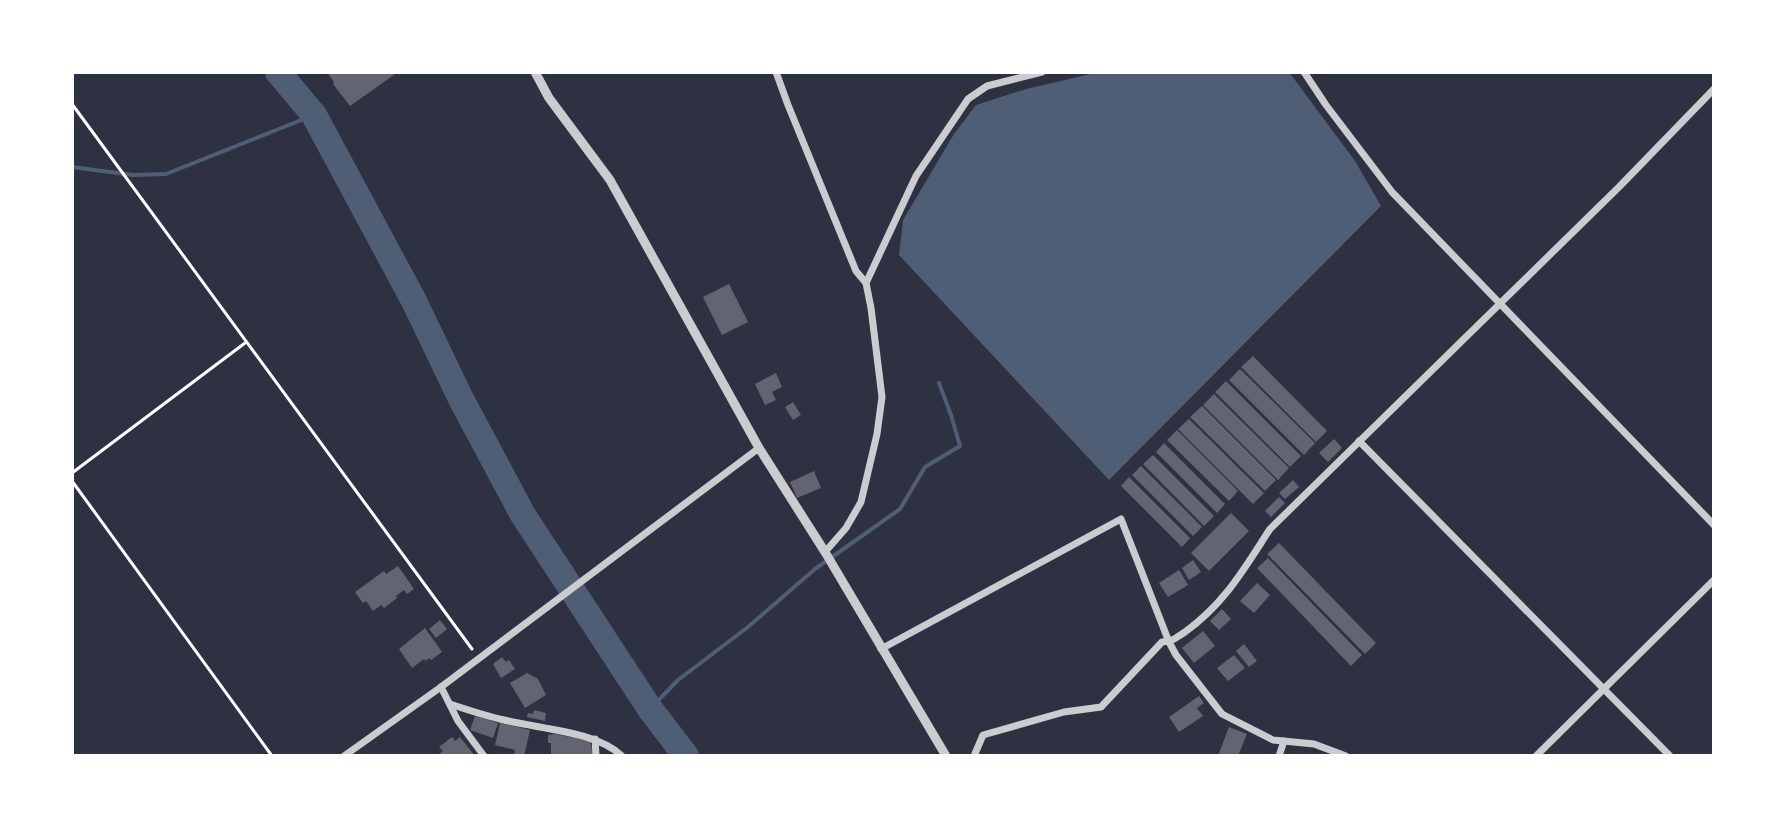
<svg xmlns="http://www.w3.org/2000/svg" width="1786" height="828" font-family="Georgia,serif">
	<rect width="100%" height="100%" fill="#2d3142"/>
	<path fill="#4f5d75" d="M1099,72h190l66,89 26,45 -272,274 -210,-225 4,-35 51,-86 22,-29 50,-16z"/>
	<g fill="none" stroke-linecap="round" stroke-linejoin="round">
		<g stroke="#4f5d75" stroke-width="4">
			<path d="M72,167l61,8 33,-1 148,-59"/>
			<path d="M650,709l28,-29 70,-53 67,-58 85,-60 25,-42 35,-21 -9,-31 -12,-32"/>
		</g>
		<path stroke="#4f5d75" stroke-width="26" d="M278,72l36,43 100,186 47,98 62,116 127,194 36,47"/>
	</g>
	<g fill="#626471">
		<path d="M327,72h71l-48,34 -17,-22 1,-2z"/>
		<path d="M729,284l19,38 -26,13 -19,-38z"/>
		<path d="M1253,356l74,75 -11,11 -75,-75z"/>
		<path d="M1240,369l75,74 -11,12 -75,-75z"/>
		<path d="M776,373l6,14 -10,5 4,8 -11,5 -10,-21z"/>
		<path d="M1226,381l75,75 -11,11 -75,-75z"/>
		<path d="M1214,394l75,74 -11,12 -75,-75z"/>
		<path d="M793,402l8,13 -8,5 -8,-13z"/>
		<path d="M1202,406l74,74 -11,11 -75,-74z"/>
		<path d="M1189,419l75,74 -11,11 -75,-75z"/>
		<path d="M1177,430l61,61 -9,10 -62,-61z"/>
		<path d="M1334,439l8,9 -14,14 -9,-9z"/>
		<path d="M1164,443l61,61 -8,9 -61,-61z"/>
		<path d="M1153,455l61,61 -10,10 -61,-62z"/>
		<path d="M1141,466l61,61 -9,9 -61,-61z"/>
		<path d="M814,471l7,17 -24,10 -7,-16z"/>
		<path d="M1129,477l61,61 -8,9 -61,-61z"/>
		<path d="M1293,480l6,7 -14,12 -6,-6z"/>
		<path d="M1279,497l6,6 -14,14 -6,-6z"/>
		<path d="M1231,513l18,18 -40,40 -18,-18z"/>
		<path d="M1279,543l97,100 -11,11 -98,-100z"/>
		<path d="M1268,558l94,97 -11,11 -94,-98z"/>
		<path d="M1193,560l8,12 -12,8 -7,-12z"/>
		<path d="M398,566l16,23 -7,5 -3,-4 -8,6 1,2 -13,10 -3,-3 -8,6 -7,-10 -3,2 -8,-11 29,-21 2,3z"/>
		<path d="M1179,570l9,15 -20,12 -9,-14z"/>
		<path d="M1257,583l13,12 -16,18 -14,-12z"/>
		<path d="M1222,609l9,10 -12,11 -9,-9z"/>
		<path d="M440,620l7,9 -11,9 -7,-9z"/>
		<path d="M425,628l17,24 -11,8 -2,-2 -3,3 -2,-2 -12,9 -13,-19z"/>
		<path d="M1203,631l12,15 -21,17 -12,-15z"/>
		<path d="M1244,644l13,17 -8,6 -13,-16z"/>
		<path d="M1234,655l11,13 -17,13 -11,-13z"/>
		<path d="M502,657l4,5 3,-2 6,9 -14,9 -8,-14z"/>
		<path d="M527,673l11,6 8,16 -21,13 -15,-25z"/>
		<path d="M1199,696l5,7 -7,5 6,8 -24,16 -10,-15z"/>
		<path d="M534,710l12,3 -1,8 -18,-4 1,-4 5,1z"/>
		<path d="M475,716l23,7 -5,15 -23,-8z"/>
		<path d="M500,723l30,7 -6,26h-10l1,-6 -20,-5z"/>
		<path d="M1229,727l18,7 -9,22h-20z"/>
		<path d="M555,734l35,7 3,15h-42v-13h-3v-8z"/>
		<path d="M452,737l3,4 5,-4 15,19h-38l6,-5 -4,-4z"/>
	</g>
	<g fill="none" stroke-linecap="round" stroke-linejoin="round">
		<g stroke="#fff" stroke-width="3">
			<path d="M72,104l400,545"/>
			<path d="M72,473l173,-130"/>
			<path d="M72,481l200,275"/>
		</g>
		<g stroke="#caccd0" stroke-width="7">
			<path d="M776,72l12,33 68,166 10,12 5,25 11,89 -5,37 -16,68 -15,26 -21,24"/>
			<path d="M1304,72l22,33 66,87 322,333"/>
			<path d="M866,283l50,-107 52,-77 19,-13 55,-14"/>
			<path d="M1359,441l311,315"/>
			<path d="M881,649l240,-130 48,123 7,13 46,59 51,26 41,4 32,12"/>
			<path d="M441,687l17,34 26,35"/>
			<path d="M450,704c18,6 36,12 54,16 35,9 92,11 118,36"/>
			<path d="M595,739l1,17"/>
			<path d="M344,756l97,-69 318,-239"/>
			<path d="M974,756l9,-21 81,-23 37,-5 61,-65c10,0 15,-5 23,-10 40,-29 59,-63 85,-103l349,-342 95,-98"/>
			<path d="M1279,756l5,-15"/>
			<path d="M1536,756l178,-176"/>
		</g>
		<path stroke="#caccd0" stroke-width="9" d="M535,72l14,26 61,82 149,268 66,104 121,204"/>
	</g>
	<rect width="1786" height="828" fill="none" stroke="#ffffff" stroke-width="148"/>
</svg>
